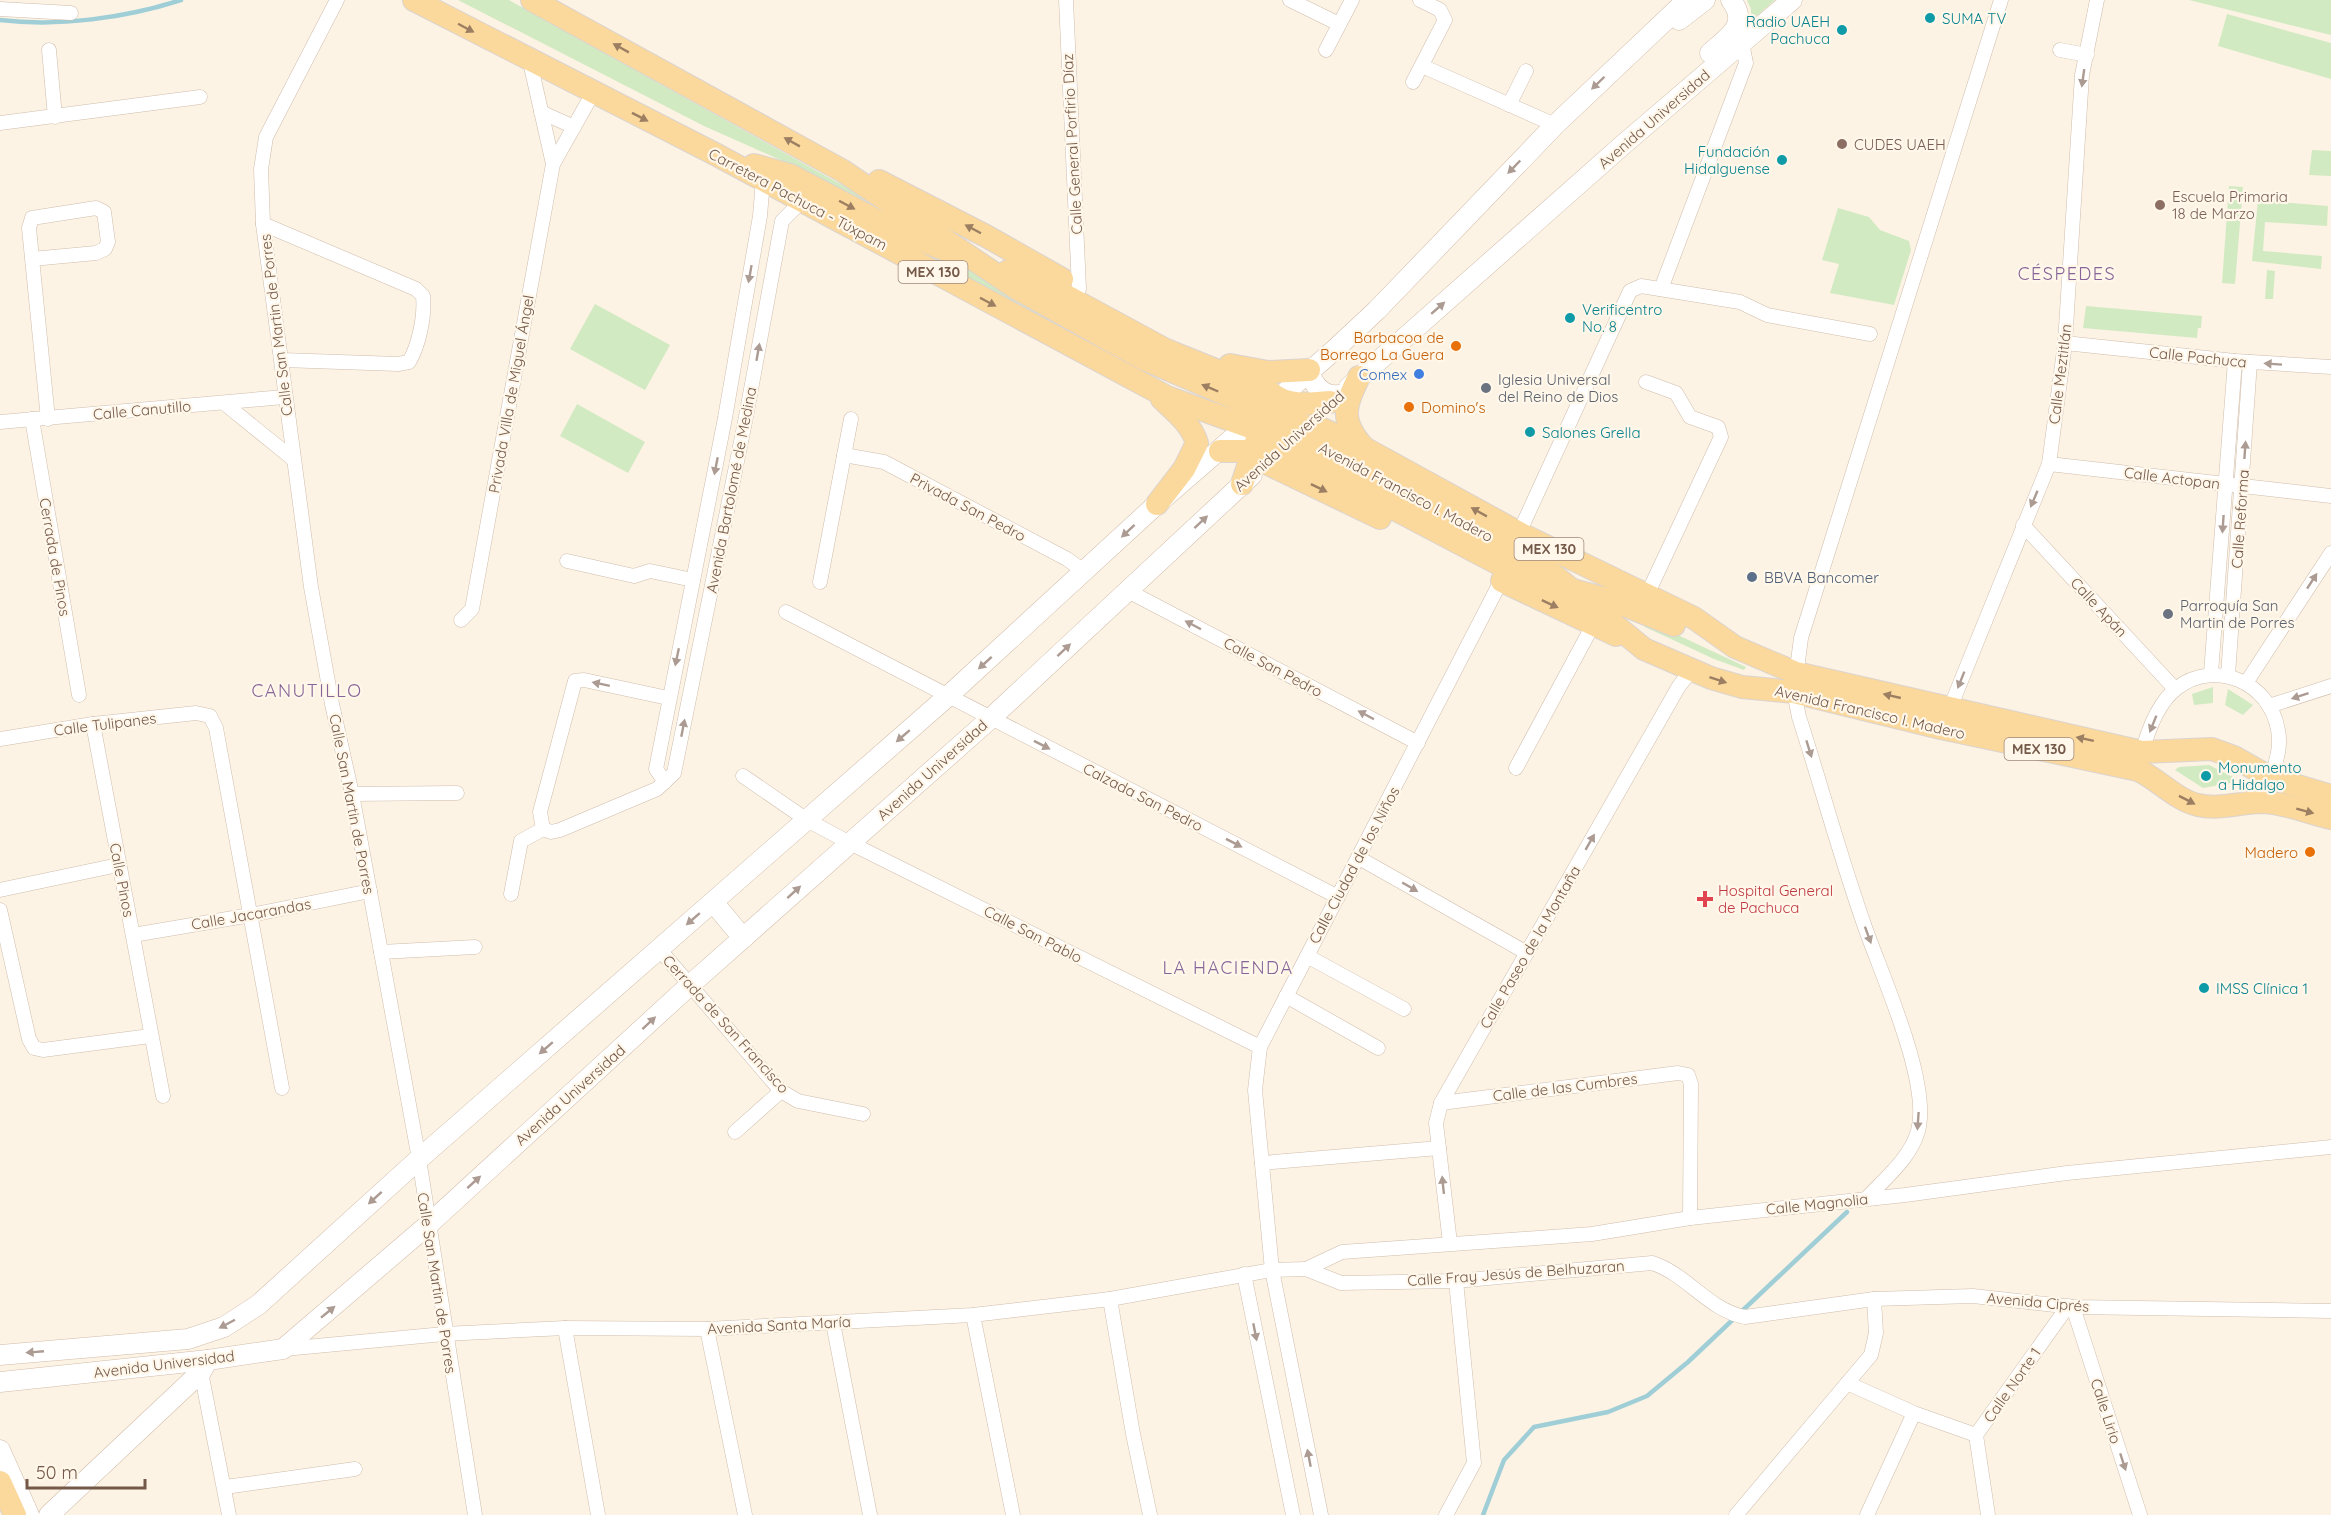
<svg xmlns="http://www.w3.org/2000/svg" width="2331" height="1515" font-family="Quicksand,sans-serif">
	<rect width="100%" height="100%" fill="#fcf3e4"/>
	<g fill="#d2eac2">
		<path d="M458,0h51l391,217 -3,5 -112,-60 -81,-36z"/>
		<path d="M1747,0h28l-24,21v-12z"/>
		<path d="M2189,0h142v35z"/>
		<path d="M2227,14l104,29v36l-113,-33z"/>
		<path d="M2312,150l19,1v25l-22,-1z"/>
		<path d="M2229,186l14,1 -8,97 -13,-1z"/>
		<path d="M2258,200l70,6 -1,20 -62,-4 -2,29 59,5 -1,13 -69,-8z"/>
		<path d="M1838,208l31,9 11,13 29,11 2,9 -17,55 -64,-12 9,-29 -17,-4z"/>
		<path d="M910,248l62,18 88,57 -1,3z"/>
		<path d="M2267,270l8,1 -2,28h-8z"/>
		<path d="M595,304l75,41 -25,45 -75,-41z"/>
		<path d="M2086,306l116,10 -1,12h-3l-1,10 -114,-10z"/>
		<path d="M577,404l68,38 -17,31 -68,-37z"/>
		<path d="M1640,621h8l98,46 -2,3 -30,-11 -69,-32z"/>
		<path d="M2213,687v16l-19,2 -2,-11z"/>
		<path d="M2228,689l25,16 -10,10 -18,-10z"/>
		<path d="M2209,765l26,13 1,4 -33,6 -28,-18 4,-3z"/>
	</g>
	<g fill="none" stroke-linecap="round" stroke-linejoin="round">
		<g stroke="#9fced7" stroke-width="4.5">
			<path d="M0,20c59,7 125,-2 181,-20"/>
			<path d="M1483,1515l21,-55 30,-33 74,-15 39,-16 41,-34 159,-150"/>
		</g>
		<defs>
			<g id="street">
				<path d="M337,0l-71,137 -5,32 2,55 48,363 21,117 20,90 67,365 56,356"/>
				<path d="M1066,0l13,289"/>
				<path d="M1290,0l49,24"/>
				<path d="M0,9l71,4"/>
				<path d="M49,50l6,67"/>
				<path d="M1326,50l26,-50"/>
				<path d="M2060,50l27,5"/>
				<path d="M530,62l23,102"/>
				<path d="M1422,66l133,59"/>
				<path d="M1413,82l32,-62 -5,-10 -20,-10"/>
				<path d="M1509,105l17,-34"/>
				<path d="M541,112l33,15"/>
				<path d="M0,123l200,-26"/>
				<path d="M263,224l153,65 7,7c2,20 -4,49 -14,66l-11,2 -116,-4"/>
				<path d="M32,259l64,-6 9,-4 3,-7 -4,-30 -8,-4 -64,10 -3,10 19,191"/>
				<path d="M1661,289l85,-226 -4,-20"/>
				<path d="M2065,343l170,18 96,6"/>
				<path d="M224,403l69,56"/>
				<path d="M32,419l47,276"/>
				<path d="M0,422l284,-25"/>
				<path d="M844,455l40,7 183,97 18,13"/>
				<path d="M2049,464l282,32"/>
				<path d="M2023,525l152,164"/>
				<path d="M1519,533l111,-242 11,-5 99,16 27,13 103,19"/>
				<path d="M567,561l67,15 16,-5 43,9"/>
				<path d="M820,582l31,-163"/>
				<path d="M1128,591l290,152"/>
				<path d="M1646,597l75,-160 -3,-10 -28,-10 -14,-24 -30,-11"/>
				<path d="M786,612l552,285"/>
				<path d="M461,620l11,-11 81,-445 40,-71"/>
				<path d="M2211,673l24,-312"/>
				<path d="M2228,675l22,-313"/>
				<path d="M2246,683l85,-130"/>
				<path d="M2269,706l62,-20"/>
				<path d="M1948,713l101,-249 16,-121 17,-268 15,-75"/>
				<path d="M93,724l70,372"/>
				<path d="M0,739l93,-15 103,-11 14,3 6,12 66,360"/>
				<path d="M2141,756c6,-23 16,-53 36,-68 38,-29 93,-6 101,42 4,19 -4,36 -8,53"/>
				<path d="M1516,768l77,-143"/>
				<path d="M743,776l64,44 43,23 410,204"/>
				<path d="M665,782l-9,-13 69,-351 35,-202 3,-36"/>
				<path d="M352,794l105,-1"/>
				<path d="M543,829l8,3 9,-2 97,-41 17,-16 71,-351 37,-201 20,-20"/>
				<path d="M543,829l-3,-17 35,-131 9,-1 84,18"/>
				<path d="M1359,858l168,95"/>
				<path d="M0,890l118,-25"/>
				<path d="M511,894l10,-53 22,-12"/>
				<path d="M0,910l29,129 5,9 9,2 107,-14"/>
				<path d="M133,935l118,-20 119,-24"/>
				<path d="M659,949l122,142 17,10 65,13"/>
				<path d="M381,952l94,-5"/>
				<path d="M1307,956l97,53"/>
				<path d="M1286,996l92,52"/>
				<path d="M1441,1103l237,-30 10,2 3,9 -1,134"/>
				<path d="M735,1132l46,-41"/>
				<path d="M1262,1163l177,-15"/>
				<path d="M1866,1199c19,-21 44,-40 52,-68 13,-48 -35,-153 -52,-201 -25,-70 -44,-142 -67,-213l-5,-25 7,-54 200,-638"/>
				<path d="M1450,1243l-14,-120 5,-20 238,-417 13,-16"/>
				<path d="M1306,1269l36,-17 250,-18 98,-16 215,-23 162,-22 264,-26"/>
				<path d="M1244,1274l49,241"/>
				<path d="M1110,1299l23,135 17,81"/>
				<path d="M2073,1307l67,208"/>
				<path d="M973,1315l40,200"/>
				<path d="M833,1323l37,192"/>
				<path d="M565,1328l33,187"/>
				<path d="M707,1329l38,186"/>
				<path d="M284,1349l160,-15 121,-6 142,1 266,-14 137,-16 162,-29 34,-1 35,14 115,-2 196,-18c35,11 56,47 93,54l129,-18 99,-3 100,11 258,4"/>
				<path d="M201,1372l28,143"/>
				<path d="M1847,1383l67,30 62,22"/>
				<path d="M1976,1435l92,-129"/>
				<path d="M1976,1435l12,80"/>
				<path d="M225,1487l130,-18"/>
				<path d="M1321,1515l-49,-245 -17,-180 5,-43 241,-466"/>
				<path d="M1446,1515l28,-52 -18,-182"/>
				<path d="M1736,1515l135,-160 5,-22 -2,-34"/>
				<path d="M1867,1515l47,-102"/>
			</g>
			<g id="secondary">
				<path d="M1679,20l26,-20"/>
				<path d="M1710,53c18,-16 40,-28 21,-53"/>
				<path d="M1309,370c4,15 13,27 30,25"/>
				<path d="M1349,387l276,-244 167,-143"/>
				<path d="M713,902l30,36"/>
				<path d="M0,1355l188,-16 36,-12 34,-22 161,-146 528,-462 210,-193 175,-152 45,-42 178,-185 132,-125"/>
				<path d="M0,1382l208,-22 75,-11 146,-125 261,-239 300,-266 262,-244"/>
				<path d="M0,1450l29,65"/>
				<path d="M49,1515l152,-143 7,-12"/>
			</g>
			<g id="primary">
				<path d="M414,0l301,154 452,243 80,29 63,16 234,125 100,82 67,29 31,9 52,5 147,36 197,42c20,9 38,30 60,35 21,5 43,-3 65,-3 23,1 46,11 68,16"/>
				<path d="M532,0l311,171 173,117 93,52 37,20 118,51 41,15 15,2 44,20 155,85 175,85 41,29 61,26 346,79 70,-3 22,8 37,21 60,18"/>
				<path d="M754,165l36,10 107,56 54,21"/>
				<path d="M879,181l107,55 76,43"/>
				<path d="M1008,271l49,20 109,59 104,42c16,15 39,12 60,10"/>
				<path d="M1230,365l38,7 41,-2"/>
				<path d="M1359,377c-15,30 -19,44 5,71"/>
				<path d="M1220,451h46l24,3 207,109 35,16 82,22 60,24"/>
				<path d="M1266,463l114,55"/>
				<path d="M1242,484l15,-45"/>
				<path d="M1157,504l27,-35 13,-26c-6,-19 -21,-31 -35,-44"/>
				<path d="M1502,581l114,54"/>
				<path d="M0,1482l15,33"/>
			</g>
		</defs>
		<use href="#street" stroke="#d0bdad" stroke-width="15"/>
		<use href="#secondary" stroke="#d2bcaa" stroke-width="21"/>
		<use href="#primary" stroke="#dbd4d0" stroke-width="24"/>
		<use href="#street" stroke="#fff" stroke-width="14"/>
		<use href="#secondary" stroke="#fff" stroke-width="20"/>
		<use href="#primary" stroke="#fbd89c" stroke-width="22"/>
	</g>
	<defs><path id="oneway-solid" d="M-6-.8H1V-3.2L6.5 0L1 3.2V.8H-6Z" transform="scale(1.5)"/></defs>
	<g fill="#9c7f62">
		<use href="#oneway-solid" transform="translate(466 28) rotate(28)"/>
		<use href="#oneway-solid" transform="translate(621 48) rotate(-151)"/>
		<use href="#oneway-solid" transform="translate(640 117) rotate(27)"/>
		<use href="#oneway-solid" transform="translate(792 142) rotate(-151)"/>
		<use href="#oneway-solid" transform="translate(847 205) rotate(28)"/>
		<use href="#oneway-solid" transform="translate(973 229) rotate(-152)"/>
		<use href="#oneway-solid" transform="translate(988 302) rotate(28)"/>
		<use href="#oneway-solid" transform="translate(1210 388) rotate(-157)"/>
		<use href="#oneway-solid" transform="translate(1319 488) rotate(26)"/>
		<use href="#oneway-solid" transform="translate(1479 512) rotate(-151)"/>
		<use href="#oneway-solid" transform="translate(1550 604) rotate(25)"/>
		<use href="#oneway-solid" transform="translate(1718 680) rotate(18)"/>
		<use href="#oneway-solid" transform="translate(1892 696) rotate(-167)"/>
		<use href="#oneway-solid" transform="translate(2085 739) rotate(-168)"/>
		<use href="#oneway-solid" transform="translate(2187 800) rotate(27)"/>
		<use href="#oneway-solid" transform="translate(2305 811) rotate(15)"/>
	</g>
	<g fill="#ac9b92">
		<use href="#oneway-solid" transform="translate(2083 78) rotate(98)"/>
		<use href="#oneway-solid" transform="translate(1598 83) rotate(136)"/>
		<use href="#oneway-solid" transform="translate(1514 167) rotate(134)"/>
		<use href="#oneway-solid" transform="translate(750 274) rotate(100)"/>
		<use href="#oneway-solid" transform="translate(1438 308) rotate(-41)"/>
		<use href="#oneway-solid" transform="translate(758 352) rotate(-80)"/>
		<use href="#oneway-solid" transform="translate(2273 364) rotate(-176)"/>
		<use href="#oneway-solid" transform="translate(2245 450) rotate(-86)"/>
		<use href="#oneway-solid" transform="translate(716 466) rotate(101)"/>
		<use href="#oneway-solid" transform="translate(2034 499) rotate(113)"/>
		<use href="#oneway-solid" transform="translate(1201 522) rotate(-43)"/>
		<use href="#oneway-solid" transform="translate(2223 524) rotate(94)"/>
		<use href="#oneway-solid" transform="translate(1128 531) rotate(137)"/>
		<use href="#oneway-solid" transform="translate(2312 581) rotate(-57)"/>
		<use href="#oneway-solid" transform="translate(1193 625) rotate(-152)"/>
		<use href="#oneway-solid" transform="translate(1064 650) rotate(-43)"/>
		<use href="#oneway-solid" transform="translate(677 657) rotate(102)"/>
		<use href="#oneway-solid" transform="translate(985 663) rotate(138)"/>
		<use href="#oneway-solid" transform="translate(1961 680) rotate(112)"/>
		<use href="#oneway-solid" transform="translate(601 684) rotate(-168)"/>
		<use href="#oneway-solid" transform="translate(2300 696) rotate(162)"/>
		<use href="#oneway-solid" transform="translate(1366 715) rotate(-152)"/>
		<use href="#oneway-solid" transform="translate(2153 724) rotate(112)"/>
		<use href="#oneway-solid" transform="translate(683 728) rotate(-79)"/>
		<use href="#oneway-solid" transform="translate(903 736) rotate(139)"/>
		<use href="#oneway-solid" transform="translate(1042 745) rotate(27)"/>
		<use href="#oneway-solid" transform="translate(1809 749) rotate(73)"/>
		<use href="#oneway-solid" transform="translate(1590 842) rotate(-60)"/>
		<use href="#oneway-solid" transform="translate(1234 843) rotate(27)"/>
		<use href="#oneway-solid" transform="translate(1410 887) rotate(30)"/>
		<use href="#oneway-solid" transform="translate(794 892) rotate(-42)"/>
		<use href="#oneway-solid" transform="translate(693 919) rotate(139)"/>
		<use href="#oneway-solid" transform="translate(1868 935) rotate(70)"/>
		<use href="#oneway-solid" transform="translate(649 1023) rotate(-43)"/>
		<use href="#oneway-solid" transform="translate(546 1048) rotate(139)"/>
		<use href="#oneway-solid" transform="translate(1918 1121) rotate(94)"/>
		<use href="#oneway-solid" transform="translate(474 1182) rotate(-42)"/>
		<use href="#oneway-solid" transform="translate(1443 1185) rotate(-96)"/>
		<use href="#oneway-solid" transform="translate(375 1198) rotate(138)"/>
		<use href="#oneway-solid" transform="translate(328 1312) rotate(-39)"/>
		<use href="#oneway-solid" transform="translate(227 1324) rotate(152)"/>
		<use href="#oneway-solid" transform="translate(1255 1332) rotate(79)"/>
		<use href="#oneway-solid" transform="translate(35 1352) rotate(175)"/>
		<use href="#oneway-solid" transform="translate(1309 1458) rotate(-101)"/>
		<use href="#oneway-solid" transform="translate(2123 1462) rotate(72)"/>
	</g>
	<g fill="#0f9aa8" stroke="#fff7ea" stroke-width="2">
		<circle cx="1930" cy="18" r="6"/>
		<circle cx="1842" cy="30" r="6"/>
		<circle cx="1782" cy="160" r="6"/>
		<circle cx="1570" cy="318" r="6"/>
		<circle cx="1530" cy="432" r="6"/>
		<circle cx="2206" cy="776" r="6"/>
		<circle cx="2204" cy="988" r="6"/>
	</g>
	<g fill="#8d6e63" stroke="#fff7ea" stroke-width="2">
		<circle cx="1842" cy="144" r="6"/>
		<circle cx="2160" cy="205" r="6"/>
	</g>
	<g fill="#e8710a" stroke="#fff7ea" stroke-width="2">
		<circle cx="1456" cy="346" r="6"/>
		<circle cx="1409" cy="407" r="6"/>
		<circle cx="2310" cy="852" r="6"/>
	</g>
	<circle fill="#3f7fe0" stroke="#fff7ea" stroke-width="2" cx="1419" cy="374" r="6"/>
	<g fill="#6b7280" stroke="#fff7ea" stroke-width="2">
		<circle cx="1486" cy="388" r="6"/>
		<circle cx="2168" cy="614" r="6"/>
	</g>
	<circle fill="#5c6f8a" stroke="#fff7ea" stroke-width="2" cx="1752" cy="577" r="6"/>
	<path fill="#e0444e" stroke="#fff7ea" stroke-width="2" d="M1702 890h6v6h6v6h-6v6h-6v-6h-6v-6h6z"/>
	<g text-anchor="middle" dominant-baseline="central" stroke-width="4.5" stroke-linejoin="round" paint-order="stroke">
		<g fill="#fff7ea" stroke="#9e8879" stroke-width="1.5">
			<rect x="898.5" y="261" width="69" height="22" rx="4.5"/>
			<rect x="1514.5" y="538" width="69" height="22" rx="4.5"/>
			<rect x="2004.5" y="738" width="69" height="22" rx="4.5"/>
		</g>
		<g font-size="14" font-weight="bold" fill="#745949">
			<text x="933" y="272">MEX 130</text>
			<text x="1549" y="549">MEX 130</text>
			<text x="2039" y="749">MEX 130</text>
		</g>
		<g font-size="15" fill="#0d838f" stroke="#fff7ea" text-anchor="start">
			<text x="1942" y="18">SUMA TV</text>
			<text x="1830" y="21" text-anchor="end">Radio UAEH<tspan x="1830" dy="17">Pachuca</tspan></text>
			<text x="1770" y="151" text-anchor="end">Fundación<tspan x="1770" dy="17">Hidalguense</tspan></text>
			<text x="1582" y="309">Verificentro<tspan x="1582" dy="17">No. 8</tspan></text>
			<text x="1542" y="432">Salones Grella</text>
			<text x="2218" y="767">Monumento<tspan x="2218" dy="17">a Hidalgo</tspan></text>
			<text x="2216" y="988">IMSS Clínica 1</text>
		</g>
		<g font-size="15" fill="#745949" stroke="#fff7ea">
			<text transform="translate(1654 119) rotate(-41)">Avenida Universidad</text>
			<text transform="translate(1072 144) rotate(-93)">Calle General Porfirio Díaz</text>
			<text transform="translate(798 199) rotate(28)">Carretera Pachuca - Túxpam</text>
			<text transform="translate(276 325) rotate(-97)">Calle San Martin de Porres</text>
			<text transform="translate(2198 357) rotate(6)">Calle Pachuca</text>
			<text transform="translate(2060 374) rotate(-83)">Calle Meztitlán</text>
			<text transform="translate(511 394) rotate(-80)">Privada Villa de Miguel Ángel</text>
			<text transform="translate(142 410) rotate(-5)">Calle Canutillo</text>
			<text transform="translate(1289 441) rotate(-42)">Avenida Universidad</text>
			<text transform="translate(2172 478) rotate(7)">Calle Actopan</text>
			<text transform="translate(731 490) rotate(-79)">Avenida Bartolomé de Medina</text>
			<text transform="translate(1406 492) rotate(28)">Avenida Francisco I. Madero</text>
			<text transform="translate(968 507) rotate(28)">Privada San Pedro</text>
			<text transform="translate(2240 519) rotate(-86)">Calle Reforma</text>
			<text transform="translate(55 557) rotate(80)">Cerrada de Pinos</text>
			<text transform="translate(2099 607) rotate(47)">Calle Apán</text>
			<text transform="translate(1273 667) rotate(28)">Calle San Pedro</text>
			<text transform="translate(1870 712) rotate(13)">Avenida Francisco I. Madero</text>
			<text transform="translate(105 724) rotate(-7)">Calle Tulipanes</text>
			<text transform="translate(932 770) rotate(-42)">Avenida Universidad</text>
			<text transform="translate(1143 797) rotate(27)">Calzada San Pedro</text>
			<text transform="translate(352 804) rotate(79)">Calle San Martin de Porres</text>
			<text transform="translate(1354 865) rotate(-62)">Calle Ciudad de los Niños</text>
			<text transform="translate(122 880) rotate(79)">Calle Pinos</text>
			<text transform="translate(251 914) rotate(-10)">Calle Jacarandas</text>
			<text transform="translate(1033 934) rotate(27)">Calle San Pablo</text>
			<text transform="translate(1530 947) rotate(-60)">Calle Paseo de la Montaña</text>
			<text transform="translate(726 1024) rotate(48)">Cerrada de San Francisco</text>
			<text transform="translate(1565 1087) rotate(-7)">Calle de las Cumbres</text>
			<text transform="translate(570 1095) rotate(-42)">Avenida Universidad</text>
			<text transform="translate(1817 1204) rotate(-6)">Calle Magnolia</text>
			<text transform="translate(1516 1273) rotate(-4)">Calle Fray Jesús de Belhuzaran</text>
			<text transform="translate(437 1283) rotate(81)">Calle San Martin de Porres</text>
			<text transform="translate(2038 1302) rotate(5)">Avenida Ciprés</text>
			<text transform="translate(779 1325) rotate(-3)">Avenida Santa María</text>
			<text transform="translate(164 1364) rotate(-7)">Avenida Universidad</text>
			<text transform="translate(2012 1385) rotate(-55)">Calle Norte 1</text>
			<text transform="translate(2106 1411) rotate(72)">Calle Lirio</text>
		</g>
		<g font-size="15" fill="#785e54" stroke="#fff7ea" text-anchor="start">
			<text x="1854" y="144">CUDES UAEH</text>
			<text x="2172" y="196">Escuela Primaria<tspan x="2172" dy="17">18 de Marzo</tspan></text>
		</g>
		<g font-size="15" fill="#c56008" stroke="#fff7ea" text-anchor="end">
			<text x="1444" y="337">Barbacoa de<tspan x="1444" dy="17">Borrego La Guera</tspan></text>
			<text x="1421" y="407" text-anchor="start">Domino's</text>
			<text x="2298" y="852">Madero</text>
		</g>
		<g font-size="15" fill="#366cbe" stroke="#fff7ea" text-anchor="end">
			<text x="1407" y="374">Comex</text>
		</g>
		<g font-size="15" fill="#5b616d" stroke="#fff7ea" text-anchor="start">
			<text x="1498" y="379">Iglesia Universal<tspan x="1498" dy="17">del Reino de Dios</tspan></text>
			<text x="2180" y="605">Parroquía San<tspan x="2180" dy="17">Martin de Porres</tspan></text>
		</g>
		<g font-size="15" fill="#4e5e75" stroke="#fff7ea" text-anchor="start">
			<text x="1764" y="577">BBVA Bancomer</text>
		</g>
		<g font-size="15" fill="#be3a42" stroke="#fff7ea" text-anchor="start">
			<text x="1718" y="890">Hospital General<tspan x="1718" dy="17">de Pachuca</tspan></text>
		</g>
		<g font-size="18" letter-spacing="1.5" fill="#876598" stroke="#fff7ea">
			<text x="2067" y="273">CÉSPEDES</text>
			<text x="307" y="690">CANUTILLO</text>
			<text x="1228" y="967">LA HACIENDA</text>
		</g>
	</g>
	<path d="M27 1479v9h118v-9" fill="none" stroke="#745949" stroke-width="3"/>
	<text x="36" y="1479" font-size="18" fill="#745949" stroke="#fff7ea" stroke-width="4.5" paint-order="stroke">50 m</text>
</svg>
